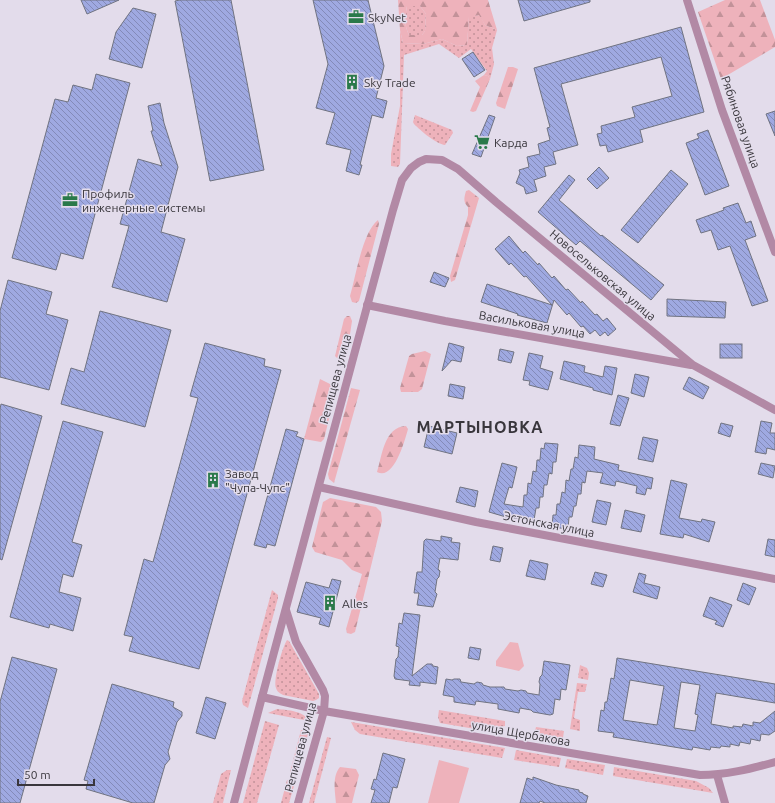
<svg xmlns="http://www.w3.org/2000/svg" width="775" height="803" font-family="Ubuntu,sans-serif">
	<defs>
		<pattern id="grass-dots" width="8" height="8" patternUnits="userSpaceOnUse"><rect width="8" height="8" fill="#eeb2bb"/><path d="M2 2h.1M6 6h.1" fill="none" stroke="#c29299" stroke-width="1.8" stroke-linecap="round"/></pattern>
		<pattern id="forest-firs" width="22" height="20" patternUnits="userSpaceOnUse"><rect width="22" height="20" fill="#eeb2bb"/><path d="M5 1l3.5 6h-7zM16 11l3.5 6h-7z" fill="#c29299"/></pattern>
		<pattern id="building-back-hatch" width="6" height="6" patternUnits="userSpaceOnUse"><rect width="6" height="6" fill="#9fa9e1"/><path d="M-1 5l2 2M0 0l6 6M5-1l2 2" fill="none" stroke="#838ab8"/></pattern>
	</defs>
	<rect width="100%" height="100%" fill="#e3dceb"/>
	<g fill="url(#grass-dots)">
		<path d="M407,6h13l6,8 -1,17 -3,4h-13c-5,-10 -4,-18 -2,-29z"/>
		<path d="M480,15l5,10 12,5 -5,18 2,16 -4,15 -2,-3 -4,-1 3,-4 -16,-22 -12,9 -20,-14 -35,11 -4,109 -2,3 -7,-1v-12l9,-48v-76l3,13 20,1 19,-5 15,7 10,-1 2,-29z"/>
		<path d="M415,115l37,15 1,3 -8,12c-9,-1 -24,-14 -31,-21l-1,-2z"/>
		<path d="M272,590l6,5v3l-30,110 -5,-3 -1,-4z"/>
		<path d="M287,640l2,1 30,53v4l-3,2 -3,1 -30,-6c-3,-2 -6,-3 -7,-7 -3,-8 6,-40 11,-48z"/>
		<path d="M580,665l7,3 2,5 -1,7 -10,-2z"/>
		<path d="M577,683l10,1 -2,8h-7l-4,26 6,2v11l-10,-2z"/>
		<path d="M277,709c11,1 27,2 32,12l-41,-8z"/>
		<path d="M439,710l66,11v5l-24,4 -41,-7 -2,-6z"/>
		<path d="M265,721l14,4 -22,78h-14z"/>
		<path d="M351,722l154,26 -3,10 -142,-24 -5,-4z"/>
		<path d="M536,727l28,4 -2,13 -6,-1 -21,-12z"/>
		<path d="M301,730l8,1 -2,7 -4,-1 -10,36 -3,-1z"/>
		<path d="M327,737l4,1 -17,65h-5z"/>
		<path d="M516,750l45,8 -2,9 -45,-7z"/>
		<path d="M567,759l38,6 -2,10 -38,-7z"/>
		<path d="M614,767l82,14 13,7 4,5 -100,-17z"/>
		<path d="M227,770h4l-8,33h-10l8,-29z"/>
		<path d="M287,780l4,1 3,5 -5,17h-8z"/>
	</g>
	<g fill="url(#forest-firs)" fill-rule="evenodd">
		<path d="M398,0h90l9,30 -12,-5 -6,-10 -10,2 -2,28 -10,1 -15,-7 -19,5 -20,-1 -3,-13zM407,6h13l6,8 -1,17 -3,4h-13c-5,-10 -4,-18 -2,-29z"/>
		<path d="M725,0h35l15,40v7l-54,32 -23,-67z"/>
		<path d="M508,67h5l5,2 -13,40 -8,-3 -1,-3z"/>
		<path d="M484,75l4,1 2,3 -14,32 -3,1 -3,-1 10,-24 -5,-6z"/>
		<path d="M469,190l10,8 -24,82 -4,2 -1,-6 18,-61v-8c-5,-5 -4,-9 -2,-16z"/>
		<path d="M378,220l1,4 -20,77 -3,2 -4,-1 -2,-6c6,-20 12,-63 28,-76z"/>
		<path d="M347,316h3l2,5 -5,33 -6,5 -4,-1 -2,-2 9,-37z"/>
		<path d="M425,351l6,3 -9,35 -4,3h-17l-1,-4 9,-32 3,-2z"/>
		<path d="M320,379l10,5 5,11 -11,44 -3,3 -17,-3z"/>
		<path d="M351,388l9,2 -26,93 -5,-4 -1,-5z"/>
		<path d="M406,426l2,3c-3,11 -14,52 -31,43 5,-16 7,-45 29,-46z"/>
		<path d="M330,498l46,9 5,5 1,9 -27,111 -4,2 -4,-1 -1,-4 16,-55 -10,-4 -10,-10 -27,-8 -3,-5 11,-45z"/>
		<path d="M340,767l16,2 3,6 -7,28h-16c-1,-12 -4,-27 4,-36z"/>
	</g>
	<g fill="#eeb2bb">
		<path d="M510,642l8,1 6,23 -5,5 -23,-5v-5z"/>
		<path d="M439,760l30,8 -10,35h-31z"/>
	</g>
	<g fill="url(#building-back-hatch)" stroke="#707381" fill-rule="evenodd">
		<path d="M81,0h38l-32,14z"/>
		<path d="M180,0h51l33,170 -54,11 -35,-180z"/>
		<path d="M313,0h55l16,66 -8,32 11,3 -4,17 -11,-3 -12,50h2l-3,10 -13,-4 5,-21 -25,-6 9,-31 -19,-5 12,-44z"/>
		<path d="M518,0h72v2l-66,19z"/>
		<path d="M133,8l23,6 -14,54 -33,-9 7,-27z"/>
		<path d="M681,27l23,85 -64,18 3,12 -35,10 -2,-7 -6,1 -3,-12 5,-1 -1,-7 34,-9 -3,-10 40,-11 -11,-39 -100,27 17,61 -25,7 3,12 -12,3 2,9 -12,4 3,11 -11,3 -2,-7 -8,-4 4,-10 -1,-3 10,-3 -2,-10 13,-3 -2,-10 12,-4 -3,-12 3,-1 -16,-59z"/>
		<path d="M473,52l12,18 -11,7 -12,-18z"/>
		<path d="M96,74l34,9 -47,176 -22,-6 -5,17 -44,-12 43,-159 13,3 5,-17 19,5z"/>
		<path d="M160,103l4,20 14,44 -17,65 24,7 -18,63 -55,-15 17,-61 -9,-2 18,-65 24,7 -11,-35h2l-5,-25z"/>
		<path d="M775,111v25l-9,-22z"/>
		<path d="M489,115l6,2 -14,40 -9,-3z"/>
		<path d="M708,130l21,56 -24,9 -19,-52 13,-5 -2,-4z"/>
		<path d="M599,167l10,11 -12,11 -10,-10z"/>
		<path d="M671,170l17,14 -50,59 -17,-13z"/>
		<path d="M569,175l6,5 -16,20 42,36 1,-1 62,50 -13,15 -71,-59 -4,4 -38,-33z"/>
		<path d="M738,203l8,20 5,-2 5,15 -11,4 23,61 -16,5 -22,-60 -12,4 -7,-20 -10,3 -5,-13 28,-10 -1,-2z"/>
		<path d="M509,236l14,17 2,-2 13,14 1,-2 13,15 2,-2 12,14 2,-1 13,14 1,-2 13,14 2,-1 6,7 4,-3 9,11 -8,7 -3,-4 -5,4 -5,-6 -5,4 -7,-8 -2,1 -12,-14 -2,2 -13,-15 -7,23 -30,-8 1,-1 -37,-12 6,-18 65,21 -26,-29 -2,1 -13,-14 -2,2 -14,-16z"/>
		<path d="M434,272l15,6 -4,9 -15,-5z"/>
		<path d="M8,280l44,12 -6,22 22,6 -19,70 -49,-13v-66z"/>
		<path d="M667,299l59,3 -1,16 -58,-2z"/>
		<path d="M100,311l71,19 -26,97 -84,-23 10,-36 13,4z"/>
		<path d="M205,343l60,16 -1,7 17,4 -82,299 -70,-18 4,-14 -9,-2 20,-76 9,3 45,-164 -8,-2z"/>
		<path d="M449,343l15,4 -3,15 -9,-2 -10,11z"/>
		<rect x="720" y="344" width="22" height="14"/>
		<path d="M500,349l14,3 -3,11 -13,-3z"/>
		<path d="M529,353l14,3 -3,12 13,4 -5,18 -19,-5 1,-4 -7,-1z"/>
		<path d="M564,361l21,5 -1,6 19,5 2,-11 12,2 -5,27 -19,-5v-2l-33,-9z"/>
		<path d="M635,374l14,3 -5,20 -13,-4z"/>
		<path d="M689,377l20,10 -6,12 -20,-10z"/>
		<path d="M450,384l15,3 -2,12 -15,-3z"/>
		<path d="M618,395l11,3 -9,28 -10,-2z"/>
		<path d="M1,404l41,12 -40,144 -2,-1v-150z"/>
		<path d="M63,421l40,11 -31,110 10,3 -9,32 -10,-3 -4,18 22,6 -8,33 -23,-7 -1,4 -39,-11z"/>
		<path d="M761,421l11,2 -2,10h5v17l-8,-2 -1,6 -11,-2z"/>
		<path d="M721,423l12,3 -3,11 -12,-4z"/>
		<path d="M429,426l28,7 -5,21 -28,-7z"/>
		<path d="M286,429l12,3 -2,4 8,3 -29,107 -8,-2 -1,4 -12,-3z"/>
		<path d="M643,437l15,3 -5,22 -15,-3z"/>
		<path d="M545,443l13,1 -2,18h-3l-1,12 -3,-1 -2,12h-3l-1,12h-3l-1,11h-3l-2,12 -28,-3 -17,-5 13,-49 15,4 -5,21 -3,-1 -5,17 19,3 1,-12h3l1,-12 3,1 2,-13 3,1 1,-12h3l1,-12 3,1z"/>
		<path d="M579,445l16,2 -1,12 25,6 -1,5 35,8 -2,11 -4,-1 -2,7 -9,-2 1,-7 -21,-5 -1,5 -15,-3 3,-10 -16,-2 -2,12 -3,-1 -1,12h-3l-2,12h-2l-2,11h-3l-1,12 -16,-2 1,-12h3l1,-11h3l2,-12 3,1 1,-13 3,1 2,-12h2l2,-12 3,1z"/>
		<path d="M761,463l14,3 -2,12 -15,-4z"/>
		<path d="M671,480l16,4 -8,34 22,4 1,-3 13,3 -6,20 -25,-8 -1,4 -23,-4z"/>
		<path d="M460,487l18,4 -3,16 -19,-5z"/>
		<path d="M597,500l14,3 -5,22 -14,-3z"/>
		<path d="M625,510l20,5 -4,17 -20,-4z"/>
		<path d="M441,536l11,2 -1,4 9,1 -2,17 -18,-2 -2,11 2,2 -1,6 -2,2 -2,13 2,2 -4,13 -16,-2 2,-12h-5l3,-21h5l2,-31 2,-2 15,2z"/>
		<path d="M768,539l7,1v17l-10,-2z"/>
		<path d="M493,546l10,2 -3,14 -10,-2z"/>
		<path d="M530,560l18,4 -3,16 -19,-4z"/>
		<path d="M595,572l12,3 -4,12 -12,-3z"/>
		<path d="M639,573l7,2 -2,8 16,4 -3,12 -24,-7z"/>
		<path d="M332,579l9,2 -12,46 -10,-3 2,-6 -24,-6 9,-30 23,6z"/>
		<path d="M743,583l13,5 -7,17 -12,-5z"/>
		<path d="M710,597l22,8 -9,22 -8,-3 2,-3 -14,-5z"/>
		<path d="M404,613l16,2 -8,61 15,-12h5l1,2 5,1 -2,17 -16,-2v4l-11,-1 1,-4 -15,-2 -1,-3 2,-17 2,-2 1,-10 -3,-1 3,-23 3,1z"/>
		<path d="M470,647l11,2 -2,11 -11,-2z"/>
		<path d="M12,657l45,12 -37,134h-20v-101z"/>
		<path d="M617,658l158,26v19l-59,-10 -5,31 22,4v-2l9,1 1,-3 10,2v-4l7,1 15,-12v20l-6,4 -8,-1 -1,7 -9,-2 -1,5 -10,-2 -1,4 -9,-2v3l-9,-1 -1,2 -9,-1 -1,3 -17,-3 -1,3 -79,-13 1,-4 -16,-2 3,-21 3,1 1,-9h2l4,-24 3,1zM630,680l34,6 -7,39 -34,-5zM681,682l19,3 -5,29 3,1 -3,16 -21,-3z"/>
		<path d="M544,661l26,4 -4,25 -5,-1 -1,11 -5,-1 -2,15 -3,1 -17,-3 -2,-2 -11,-2 -1,5 -21,-4v-5l-22,-3 -1,4 -21,-3v-5l-11,-2 3,-16 6,1 2,-1h6l1,3 13,2 3,-2 5,1 1,2 7,2h14l1,2 13,2 3,-1 5,1 1,2 12,2 1,-11 -1,-2 1,-5 2,-2z"/>
		<path d="M112,684l62,18 -1,5 9,5v4l-5,6 -9,30 2,7 -5,6 -11,38h-21l-47,-14 2,-8 -4,-1z"/>
		<path d="M206,697l20,6 -11,36 -19,-6z"/>
		<path d="M383,753l22,6 -8,29 -4,-1 -4,16h-18l4,-13 -4,-1 3,-10 2,1z"/>
		<path d="M533,777l23,8 23,5v2l4,1v1l5,2 -2,7h-41l-5,-2 -1,2h-19l7,-25 6,2z"/>
	</g>
	<g fill="none" stroke-linecap="round" stroke-linejoin="round">
		<g stroke="#b289a5" stroke-width="8">
			<path d="M687,0l35,110 53,142"/>
			<path d="M367,305l78,16 246,44"/>
			<path d="M319,487l157,35 299,57"/>
			<path d="M286,610l10,32 27,48 2,6 -1,15 376,64c26,0 50,-6 75,-13"/>
			<path d="M262,697l131,-487 9,-30 9,-12 8,-6 7,-3 16,1 16,9 38,33 197,163 82,45"/>
			<path d="M717,775l8,28"/>
		</g>
		<path stroke="#b289a5" stroke-width="8" d="M234,803l28,-106 62,14 -26,92"/>
	</g>
	<defs>
		<symbol id="office-bare" viewBox="-9 -9 18 18"><path d="M-6-3h4V-5.5h4V-3h4V5H-6ZM-1-4.5V-3h2v-1.5ZM-6 0V1H6V0Z" fill="#2a794a" stroke="#e3dceb" stroke-width="2.5" paint-order="stroke"/></symbol>
		<symbol id="building-bare" viewBox="-9 -9 18 18"><path d="M-4-6H4V6H1V3H-1V6H-4ZM-2.5-4.3h1.7v1.8h-1.7ZM.8-4.3h1.7v1.8H.8ZM-2.5-1h1.7V.8h-1.7ZM.8-1h1.7V.8H.8Z" fill="#2a794a" stroke="#e3dceb" stroke-width="2.5" paint-order="stroke"/></symbol>
		<symbol id="supermarket-bare" viewBox="-9 -9 18 18"><path d="M-6-5.5h2.5l.6 2H6L4.5 2H-2.5L-4.4-4H-6ZM-1.5 3.2a1.3 1.3 0 1 0 .1 0ZM3 3.2a1.3 1.3 0 1 0 .1 0Z" fill="#2a794a" stroke="#e3dceb" stroke-width="2.5" paint-order="stroke"/></symbol>
	</defs>
	<g fill-rule="evenodd">
		<use href="#office-bare" x="345" y="6" width="22" height="22"/>
		<use href="#building-bare" x="341" y="71" width="22" height="22"/>
		<use href="#supermarket-bare" x="471" y="131" width="22" height="22"/>
		<use href="#office-bare" x="59" y="189" width="22" height="22"/>
		<use href="#building-bare" x="202" y="469" width="22" height="22"/>
		<use href="#building-bare" x="319" y="592" width="22" height="22"/>
	</g>
	<g text-anchor="middle" dominant-baseline="central" stroke-width="3" stroke-linejoin="round" paint-order="stroke">
		<g font-size="12" fill="#39363c" stroke="#e3dceb" text-anchor="start">
			<text x="368" y="17">SkyNet</text>
			<text x="364" y="82">Sky Trade</text>
			<text x="494" y="142">Карда</text>
			<text x="82" y="193">Профиль<tspan x="82" dy="14">инженерные системы</tspan></text>
			<text x="225" y="473">Завод<tspan x="225" dy="14">"Чупа-Чупс"</tspan></text>
			<text x="342" y="603">Alles</text>
		</g>
		<g font-size="12" fill="#39363c" stroke="#e3dceb">
			<text transform="translate(741 122) rotate(71)">Рябиновая улица</text>
			<text transform="translate(603 275) rotate(40)">Новосельковская улица</text>
			<text transform="translate(532 324) rotate(10)">Васильковая улица</text>
			<text transform="translate(335 379) rotate(-75)">Репищева улица</text>
			<text transform="translate(549 524) rotate(11)">Эстонская улица</text>
			<text transform="translate(521 733) rotate(10)">улица Щербакова</text>
			<text transform="translate(300 747) rotate(-75)">Репищева улица</text>
		</g>
		<g font-size="16" font-weight="bold" letter-spacing="1" fill="#39363c" stroke="#e3dceb">
			<text x="480" y="427">МАРТЫНОВКА</text>
		</g>
	</g>
	<path d="M18 779v6h76v-6" fill="none" stroke="#39363c" stroke-width="2"/>
	<text x="24" y="779" font-size="12" fill="#39363c" stroke="#e3dceb" stroke-width="3" paint-order="stroke">50 m</text>
</svg>
